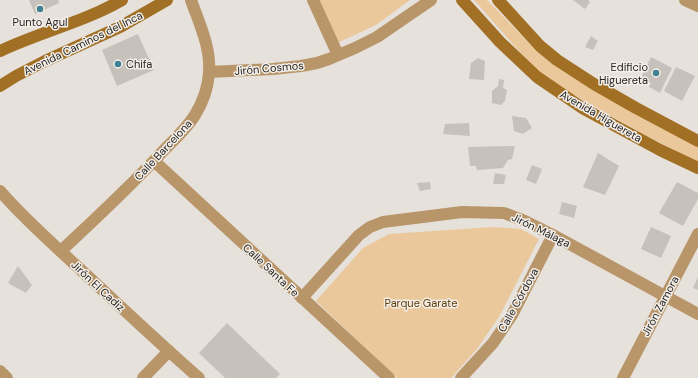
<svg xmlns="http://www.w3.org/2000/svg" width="698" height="378" font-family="'DM Sans',sans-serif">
	<rect width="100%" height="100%" fill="#e6e1db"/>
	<g fill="#ebc89c">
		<path d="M316,0h94l-34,25 -41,19z"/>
		<path d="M474,0h13l48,49 163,96v17l-57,-29 -100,-57z"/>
		<path d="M493,227l28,2 18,10 -40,78 -22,32 -26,29h-54l-81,-77 47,-53 26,-14z"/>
	</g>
	<g fill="#c6c1bb">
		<path d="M29,0h29l1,3 -24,11z"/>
		<path d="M573,0h15l2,2 -5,7z"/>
		<path d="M138,34l16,36 -37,16 -15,-36z"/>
		<path d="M591,36l7,5 -5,9 -8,-3z"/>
		<path d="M651,57l21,11 -12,25 -11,-6 2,-4 -10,-5z"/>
		<path d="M478,58l7,3 -1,19 -15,-1 2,-16z"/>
		<path d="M676,67l19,9 -13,25 -18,-10z"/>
		<path d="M499,79l5,1 -1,8 4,2 -2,11 -4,4 -9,-2v-12l6,-5z"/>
		<path d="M512,116l14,2 6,10 -9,6 -9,-3z"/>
		<path d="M469,123l1,13 -27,-2 2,-10z"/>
		<path d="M515,146l-3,13 -4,1 -5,8 -26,2 -1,-4h-6l-2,-19z"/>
		<path d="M598,153l21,13 -14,29 -22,-8z"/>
		<path d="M532,165l10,4 -6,15 -10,-4z"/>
		<path d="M495,173l11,2 -2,9h-11z"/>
		<path d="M430,182l1,7 -11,2 -3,-8z"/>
		<path d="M677,182l21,11v6l-15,27 -24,-13z"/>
		<path d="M562,202l15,4 -3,12 -15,-4z"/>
		<path d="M651,227l20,9 -10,22 -20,-9z"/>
		<path d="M18,266l14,19 -6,8 -18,-10z"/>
		<path d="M698,277v13l-5,-2z"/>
		<path d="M227,323l53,51 -4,4h-51l-26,-25z"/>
	</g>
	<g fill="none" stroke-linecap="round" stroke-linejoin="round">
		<g stroke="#b8966a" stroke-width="12">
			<path d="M313,0l25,55"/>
			<path d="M685,0l13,6"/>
			<path d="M209,72l64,-3 28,-3 16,-3 12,-4 26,-11 22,-11 54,-37"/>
			<path d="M154,161l235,217"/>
			<path d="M0,191c25,29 54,54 81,79 39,36 78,73 118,108"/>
			<path d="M61,251c35,-33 71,-66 104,-102 10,-10 22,-21 30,-34 8,-13 13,-27 14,-42 2,-26 -10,-50 -18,-73"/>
			<path d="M302,298l57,-63 11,-8 13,-5 79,-10 42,1 21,8 28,14 145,79"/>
			<path d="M0,371l7,7"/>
			<path d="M143,378l26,-27"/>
			<path d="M461,378l32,-35 19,-28 41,-80"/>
			<path d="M623,378l75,-144"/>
		</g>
		<g stroke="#a27024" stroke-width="12">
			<path d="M462,0l38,42 37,35 47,32 76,41 38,18"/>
			<path d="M498,0l42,46 17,14 37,24 42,24 62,33"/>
			<path d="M0,51c40,-19 84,-29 122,-51"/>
			<path d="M0,86l16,-10 29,-15 75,-34 47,-27"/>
		</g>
	</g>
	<g fill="#3e8192" stroke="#f4eee8" stroke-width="1.5">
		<circle cx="40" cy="9" r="4"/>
		<circle cx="118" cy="64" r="4"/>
		<circle cx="656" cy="73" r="4"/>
	</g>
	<g text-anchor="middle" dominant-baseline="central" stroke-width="3" stroke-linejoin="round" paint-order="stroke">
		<g font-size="11" fill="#262522" stroke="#f4eee8">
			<text x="40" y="22">Punto Agul</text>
			<text x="126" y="64" text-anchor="start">Chifa</text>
			<text x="648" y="67" text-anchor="end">Edificio<tspan x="648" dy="13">Higuereta</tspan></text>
		</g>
		<g font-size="11" fill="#262522" stroke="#f4eee8">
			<text transform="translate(83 43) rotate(-26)">Avenida Caminos del Inca</text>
			<text transform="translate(269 68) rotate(-5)">Jirón Cosmos</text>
			<text transform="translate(601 116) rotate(30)">Avenida Higuereta</text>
			<text transform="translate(163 150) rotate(-47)">Calle Barcelona</text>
			<text transform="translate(541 230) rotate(26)">Jirón Málaga</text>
			<text transform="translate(271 270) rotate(43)">Calle Santa Fe</text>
			<text transform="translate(98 286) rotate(43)">Jirón El Cadiz</text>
			<text transform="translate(518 300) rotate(-61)">Calle Córdova</text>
			<text transform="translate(660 306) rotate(-62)">Jirón Zamora</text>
		</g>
		<g font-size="11" fill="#5d3d08" stroke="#f4eee8">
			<text x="421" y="303">Parque Garate</text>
		</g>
	</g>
</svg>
